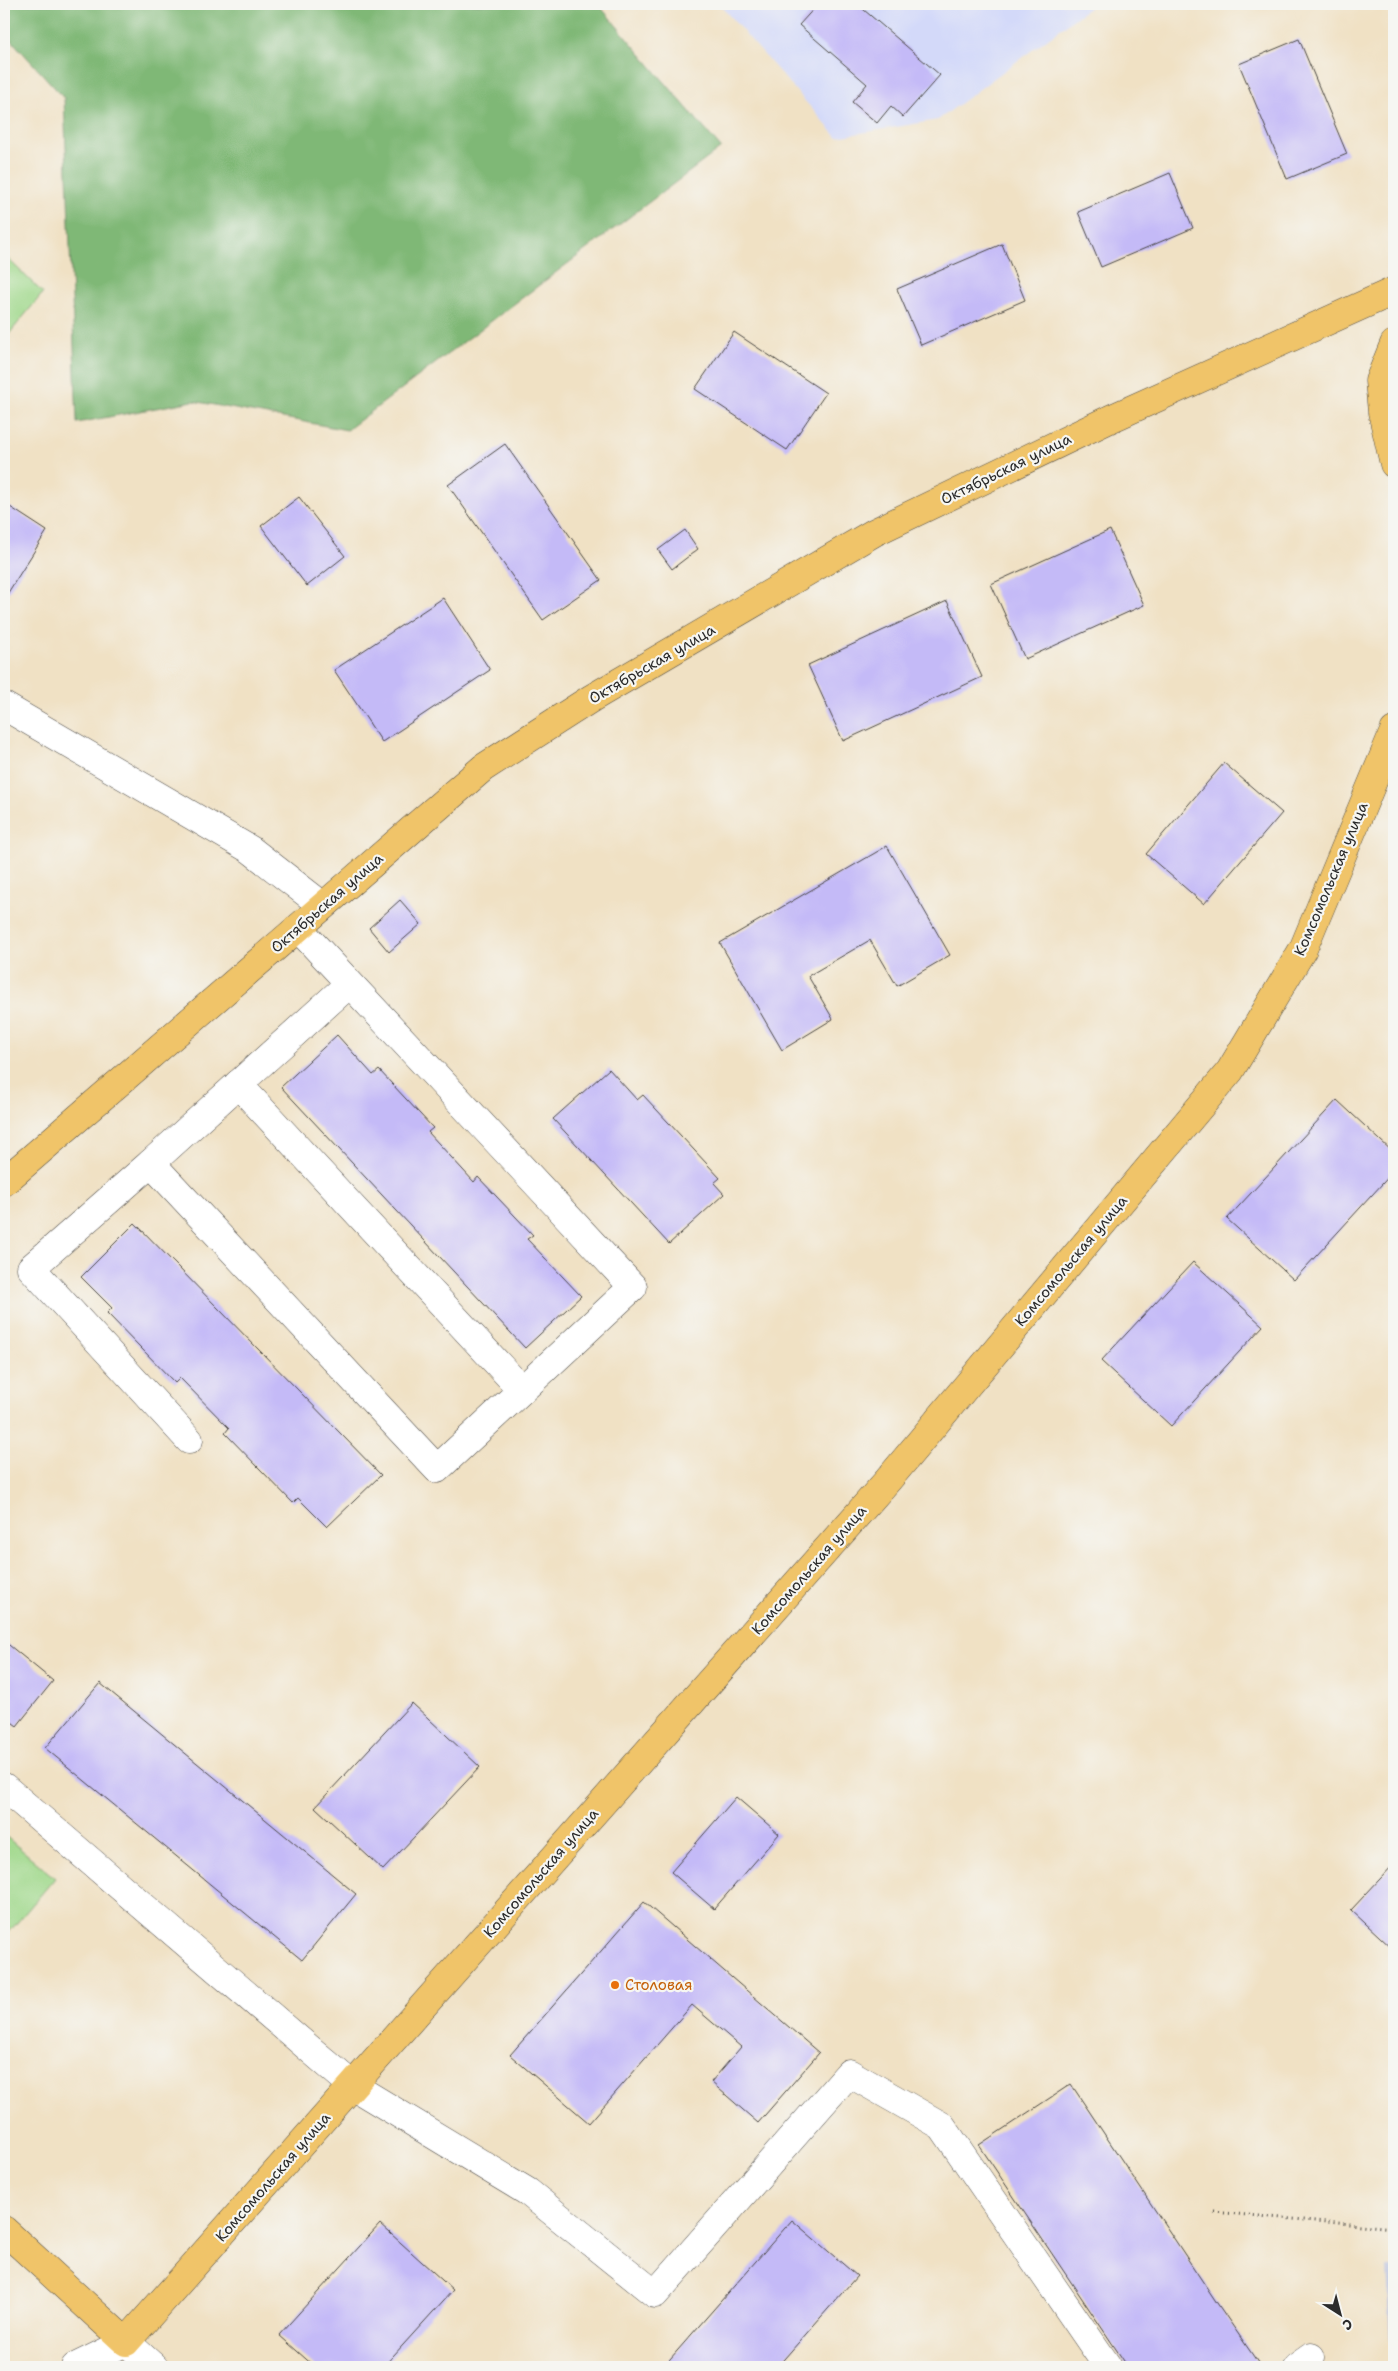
<svg xmlns="http://www.w3.org/2000/svg" width="1398" height="2371" font-family="'Shantell Sans',sans-serif">
	<rect width="100%" height="100%" fill="#f6f6f2"/>
	<filter id="ink" filterUnits="userSpaceOnUse"><feTurbulence type="fractalNoise" baseFrequency=".02" numOctaves="2"/><feDisplacementMap in="SourceGraphic" scale="10" xChannelSelector="R" yChannelSelector="G"/><feConvolveMatrix kernelMatrix="1 2 1 2 8 2 1 2 1" color-interpolation-filters="sRGB"/></filter>
	<filter id="wash" filterUnits="userSpaceOnUse"><feTurbulence type="fractalNoise" baseFrequency=".0096" numOctaves="4" result="noise"/><feDisplacementMap in="SourceGraphic" scale="20" xChannelSelector="R" yChannelSelector="G"/><feGaussianBlur stdDeviation="1.12" result="paint"/><feColorMatrix in="noise" values="0 0 0 0 0 0 0 0 0 0 0 0 0 0 0 0 0 1.4 0 .05"/><feComposite in="paint" operator="in"/></filter>
	<g filter="url(#wash)">
		<rect width="100%" height="100%" fill="#f0e1c4"/>
		<path fill="#d3d9f9" d="M719,4h375l-156,116 -101,17z"/>
		<path fill="#bcc3de" d="M1387,2267l7,1v99h-11l9,-5z"/>
		<g fill="#9fd88a" stroke="#65825a">
			<path d="M4,255l39,38 -39,47z"/>
			<path d="M4,1835l51,43 -51,60z"/>
		</g>
		<path fill="#7fb876" stroke="#557250" d="M4,4h594l123,144 -374,282 -154,-29 -116,22 -13,-325 -60,-66z"/>
		<g id="blocks">
			<g fill="#c4baf7">
				<path d="M818,4h39l83,71 -37,42 -12,-11 -14,17 -25,-21 15,-18 -68,-59z"/>
				<path d="M1299,39l48,115 -60,25 -48,-115z"/>
				<path d="M1170,173l23,55 -92,39 -23,-55z"/>
				<path d="M1002,244l23,56 -104,45 -24,-56z"/>
				<path d="M734,332l92,61 -39,57 -92,-61z"/>
				<path d="M505,444l96,136 -58,40 -95,-135z"/>
				<path d="M299,497l46,59 -38,30 -46,-60z"/>
				<path d="M4,503l43,28 -43,68z"/>
				<path d="M685,530l13,19 -26,20 -14,-19z"/>
				<path d="M1110,530l34,75 -119,54 -34,-75z"/>
				<path d="M443,598l47,72 -108,72 -48,-72z"/>
				<path d="M947,601l35,76 -139,64 -35,-76z"/>
				<path d="M1224,763l58,50 -78,91 -58,-50z"/>
				<path d="M887,846l63,109 -53,31 -27,-46 -62,36 25,43 -51,31 -62,-107z"/>
				<path d="M400,900l21,24 -32,28 -20,-24z"/>
				<path d="M337,1035l36,40 6,-5 54,58 -5,4 46,50 4,-5 55,58 -6,4 54,57 -56,52 -244,-261z"/>
				<path d="M609,1069l28,31 6,-5 77,83 -6,5 10,11 -55,50 -116,-125z"/>
				<path d="M1337,1100l57,53v18l-100,109 -67,-61z"/>
				<path d="M135,1223l246,252 -54,52 -29,-29 -5,5 -68,-70 4,-5 -49,-50 -5,5 -68,-70 5,-5 -31,-31z"/>
				<path d="M1193,1262l70,64 -92,100 -70,-65z"/>
				<path d="M4,1641l49,40 -36,45 -13,-10z"/>
				<path d="M100,1683l256,211 -54,66 -257,-212z"/>
				<path d="M412,1703l68,64 -97,103 -68,-63z"/>
				<path d="M736,1797l43,37 -65,75 -43,-37z"/>
				<path d="M1394,1864v86l-43,-40z"/>
				<path d="M644,1902l175,151 -61,70 -47,-41 30,-35 -49,-42 -103,118 -79,-68z"/>
				<path d="M1071,2084l148,222 42,61h-133l-149,-222z"/>
				<path d="M792,2220l65,56 -80,91h-114z"/>
				<path d="M380,2224l73,66 -70,77h-68l-36,-32z"/>
			</g>
		</g>
	</g>
	<g filter="url(#ink)">
		<use href="#blocks" fill-opacity="0" stroke="#494642" stroke-width="1"/>
		<g fill="none" stroke-linecap="round" stroke-linejoin="round">
			<defs>
				<g id="minor">
					<path d="M4,706l247,144 72,56"/>
					<path d="M298,928l335,359 -196,182 -286,-306 198,-179"/>
					<path d="M238,1084l284,306"/>
					<path d="M151,1163l-120,105 158,172"/>
					<path d="M4,1787l349,299 175,106 127,102 194,-221 93,53 166,241"/>
					<path d="M75,2367l51,-25 28,25"/>
					<path d="M1297,2367l14,-10"/>
				</g>
				<g id="major">
					<path d="M1394,344l-15,37 3,31 12,52"/>
					<path d="M4,1182l479,-414 109,-70 283,-166 235,-113 284,-128"/>
					<path d="M4,2230l122,112 762,-862 342,-409 73,-122 91,-218"/>
				</g>
			</defs>
			<use href="#minor" stroke="#494642" stroke-width="29"/>
			<use href="#major" stroke="#494642" stroke-width="29"/>
			<path stroke="#494642" stroke-width="3" stroke-dasharray="1 4" stroke-linecap="butt" d="M1214,2212l180,16"/>
			<use href="#minor" stroke="#fff" stroke-width="28"/>
			<use href="#major" stroke="#f0c469" stroke-width="28"/>
		</g>
	</g>
	<circle fill="#e8710a" stroke="#f6f6f2" stroke-width="2" cx="615" cy="1985" r="5"/>
	<g text-anchor="middle" dominant-baseline="central" stroke-width="4.5" stroke-linejoin="round" paint-order="stroke">
		<g font-size="15" fill="#2b2b2b" stroke="#f6f6f2">
			<text transform="translate(1006 469) rotate(-26)">Октябрьская улица</text>
			<text transform="translate(652 664) rotate(-30)">Октябрьская улица</text>
			<text transform="translate(1331 879) rotate(-67)">Комсомольская улица</text>
			<text transform="translate(327 903) rotate(-41)">Октябрьская улица</text>
			<text transform="translate(1071 1261) rotate(-50)">Комсомольская улица</text>
			<text transform="translate(809 1570) rotate(-49)">Комсомольская улица</text>
			<text transform="translate(541 1873) rotate(-49)">Комсомольская улица</text>
			<text transform="translate(273 2177) rotate(-49)">Комсомольская улица</text>
		</g>
		<g font-size="15" fill="#c56008" stroke="#f6f6f2" text-anchor="start">
			<text x="625" y="1985">Столовая</text>
		</g>
	</g>
	<rect width="1398" height="2371" fill="none" stroke="#f6f6f2" stroke-width="20"/>
	<g transform="translate(1340 2314) rotate(144)" stroke="#f6f6f2" stroke-width="4" paint-order="stroke">
	<path d="M0-4L9 19L0 12L-9 19Z" fill="#2b2b2b"/>
	<text y="-8" font-size="14" font-weight="bold" text-anchor="middle" fill="#2b2b2b">С</text>
	</g>
</svg>
